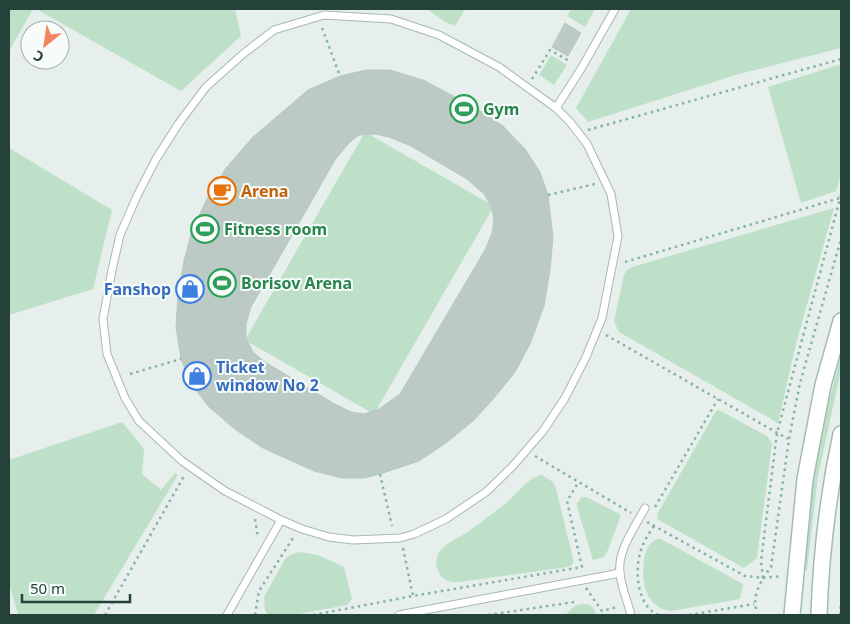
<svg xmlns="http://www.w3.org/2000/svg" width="850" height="624" font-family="'Noto Sans',sans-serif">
	<rect width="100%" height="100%" fill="#e6efeb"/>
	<g fill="#bfe0c8">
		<path d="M9,9h24l-24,42z"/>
		<path d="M36,9h199l6,27 -60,55z"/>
		<path d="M427,9h38l-10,17 -10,-4z"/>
		<path d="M571,9h24l-10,18 -18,-11z"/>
		<path d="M631,9h210v39l-102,26 -151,48 -12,-14z"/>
		<path d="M551,55l16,10 -13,20 -15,-10z"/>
		<path d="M841,64v111l-5,16 -35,12 -33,-116z"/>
		<path d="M365,132l129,74 -120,208 -129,-74z"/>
		<path d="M9,148l103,62 -19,79 -84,26z"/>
		<path d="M834,208l-38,136 -18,79 -159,-91 -5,-11 10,-46 3,-5 5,-3z"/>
		<path d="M841,354v16l-23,106 -11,94 -4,-1 9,-86 14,-70z"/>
		<path d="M719,410l48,26 5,8 -15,114 -13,10 -87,-49 1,-6 58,-102z"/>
		<path d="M122,422l22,27 -2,25 19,16 14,-17 3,2 -84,140h-76l-9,-32v-123z"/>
		<path d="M542,475l11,7 3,7 17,69v6l-5,3 -109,15c-3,0 -8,0 -11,-1 -12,-5 -15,-21 -8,-30 7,-9 20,-14 29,-20 13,-9 25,-19 37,-28 12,-10 22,-26 36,-28z"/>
		<path d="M582,497h4l34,17v4l-13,34 -3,5 -11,3 -16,-53v-4z"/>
		<path d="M657,539h4l82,45 -3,15 -69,12c-8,-1 -15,-4 -20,-11 -10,-13 -10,-40 -3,-53 2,-4 6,-6 9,-8z"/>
		<path d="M299,552l19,3 26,12 8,32 -5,6 -53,10h-26l-3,-5 -1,-13 21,-38 7,-5z"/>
		<path d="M582,604c8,0 13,3 14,11h-31l11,-10z"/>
	</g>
	<g fill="#bbcac4" stroke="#b8c9c2" fill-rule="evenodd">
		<path d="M565,23l16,10 -13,23 -16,-9z"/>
		<path d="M366,70h24l33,10 53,28 27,18 22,23 15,23 8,23 5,42 -3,33 -6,36 -14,38 -15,28 -20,25 -22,24 -27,22 -27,18 -39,13 -16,4h-22l-28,-7 -51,-23 -27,-18 -27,-23 -17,-22 -11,-26 -5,-32 2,-32 6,-34 8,-31 15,-31 19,-31 27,-31 55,-47 32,-14zM375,134l14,3 22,9 56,33 17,15 7,12 3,13 -2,14 -7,17 -85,144 -21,15 -15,5 -13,-2 -18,-9 -68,-41 -12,-10 -7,-14v-14l5,-17 84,-147 14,-17 10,-8z"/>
	</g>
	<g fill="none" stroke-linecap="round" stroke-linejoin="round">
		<defs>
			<g id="lane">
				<path d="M324,15l67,4 48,16 60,32 57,41 14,14 17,22 24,50 7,42 -16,82 -16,39 -21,41 -22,33 -31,36 -26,25 -40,27 -32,15 -14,4 -47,2 -24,-3 -27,-8 -21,-9 -56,-29 -43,-30 -43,-40 -14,-23 -18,-44 -4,-35 9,-49 8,-35 17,-39 19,-37 23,-36 27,-36 37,-33 31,-24z"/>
				<path d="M556,108l25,-39 34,-60"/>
				<path d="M227,615l54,-95"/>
				<path d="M399,615l221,-42"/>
				<path d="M631,615c-3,-13 -10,-28 -11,-42 -3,-22 15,-46 25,-65"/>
			</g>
			<g id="secondary">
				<path d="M792,615l13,-136 18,-94 18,-64"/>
				<path d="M819,615c2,-60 9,-121 22,-181"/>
			</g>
		</defs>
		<use href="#lane" stroke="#a8b8b2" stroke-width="9"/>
		<use href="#secondary" stroke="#a4bbb3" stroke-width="18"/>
		<g stroke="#86b3a5" stroke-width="2.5" stroke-dasharray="2.5 4" stroke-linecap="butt">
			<path d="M322,28l18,48"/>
			<path d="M532,79l18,-29 19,11"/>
			<path d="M588,130l253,-71"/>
			<path d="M548,195l47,-11"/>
			<path d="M625,262l215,-64"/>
			<path d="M606,335l182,104"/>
			<path d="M130,374l51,-15"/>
			<path d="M535,456l96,57"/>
			<path d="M380,474l12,52"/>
			<path d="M655,507l63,-108"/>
			<path d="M255,519l3,19"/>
			<path d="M647,522l98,54 18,2 19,-2"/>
			<path d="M654,526c-7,10 -13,20 -15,32 -4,18 0,50 20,57"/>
			<path d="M403,548l10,48"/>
			<path d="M763,578l-2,-17 16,-128 64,-238"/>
			<path d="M586,588l16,23 15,-4"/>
			<path d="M756,609c-4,-14 7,-32 15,-42l18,-128 11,-56 41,-144"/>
			<path d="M105,615l79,-139"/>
			<path d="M255,615l4,-24 34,-53"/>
			<path d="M313,615l100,-19 169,-29 -15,-66 11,-18"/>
			<path d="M488,615l86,-13"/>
			<path d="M689,615l65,-11"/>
			<path d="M840,615l1,-11"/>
		</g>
		<use href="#lane" stroke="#fff" stroke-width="7"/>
		<use href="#secondary" stroke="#fff" stroke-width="15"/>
	</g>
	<defs>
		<symbol id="stadium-ring" viewBox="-11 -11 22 22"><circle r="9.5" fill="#f7fbf9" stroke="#2e9e5b" stroke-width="1.5"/><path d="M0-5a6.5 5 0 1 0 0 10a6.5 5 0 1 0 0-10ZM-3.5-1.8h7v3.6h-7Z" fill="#2e9e5b"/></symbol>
		<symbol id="cafe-ring" viewBox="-11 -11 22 22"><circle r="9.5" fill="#f7fbf9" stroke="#e8710a" stroke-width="1.5"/><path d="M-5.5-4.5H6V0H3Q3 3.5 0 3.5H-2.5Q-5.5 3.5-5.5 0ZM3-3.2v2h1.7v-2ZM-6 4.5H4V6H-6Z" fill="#e8710a"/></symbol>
		<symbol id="shop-ring" viewBox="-11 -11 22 22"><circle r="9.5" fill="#f7fbf9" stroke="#3f7fe0" stroke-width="1.5"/><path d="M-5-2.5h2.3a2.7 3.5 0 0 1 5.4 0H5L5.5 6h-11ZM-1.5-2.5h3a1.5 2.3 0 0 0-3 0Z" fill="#3f7fe0"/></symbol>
	</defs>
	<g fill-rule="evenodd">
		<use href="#stadium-ring" x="448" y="93" width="32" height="32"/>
		<use href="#cafe-ring" x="206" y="175" width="32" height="32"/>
		<use href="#stadium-ring" x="189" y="213" width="32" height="32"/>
		<use href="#stadium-ring" x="206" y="267" width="32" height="32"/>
		<use href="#shop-ring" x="174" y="273" width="32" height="32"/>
		<use href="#shop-ring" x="181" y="360" width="32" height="32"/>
	</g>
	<g text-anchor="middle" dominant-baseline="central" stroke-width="4" stroke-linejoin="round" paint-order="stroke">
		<g font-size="16" font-weight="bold" fill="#27864d" stroke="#f7fbf9" text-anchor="start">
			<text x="483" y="109">Gym</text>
			<text x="224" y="229">Fitness room</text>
			<text x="241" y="283">Borisov Arena</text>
		</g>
		<g font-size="16" font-weight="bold" fill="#c56008" stroke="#f7fbf9" text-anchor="start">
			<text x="241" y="191">Arena</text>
		</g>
		<g font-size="16" font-weight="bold" fill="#366cbe" stroke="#f7fbf9" text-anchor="end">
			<text x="171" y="289">Fanshop</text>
			<text x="216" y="367" text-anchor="start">Ticket<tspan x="216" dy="18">window No 2</tspan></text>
		</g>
	</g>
	<rect width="850" height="624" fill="none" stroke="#24423a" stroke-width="20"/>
	<g transform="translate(45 45) rotate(210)"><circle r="24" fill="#f7fbf9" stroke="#a3b1ad"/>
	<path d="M0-4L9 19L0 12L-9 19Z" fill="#f4845f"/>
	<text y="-8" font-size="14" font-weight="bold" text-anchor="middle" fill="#24423a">С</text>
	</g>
	<path d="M22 594v8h108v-8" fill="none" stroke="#24423a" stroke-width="2.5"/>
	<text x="30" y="594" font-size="15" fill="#24423a" stroke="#f7fbf9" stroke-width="4" paint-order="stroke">50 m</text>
</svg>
